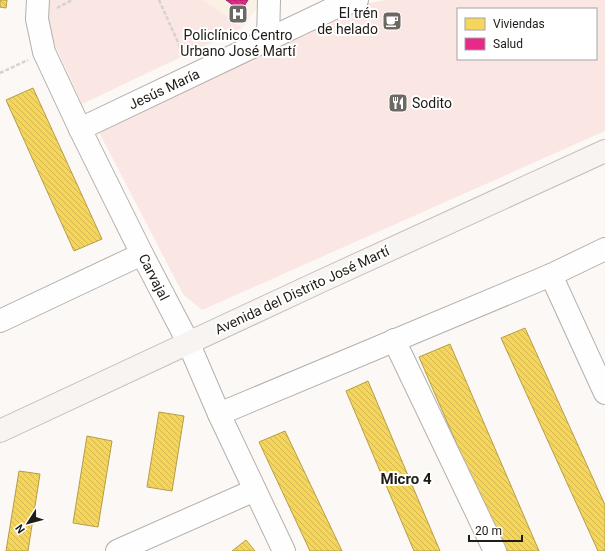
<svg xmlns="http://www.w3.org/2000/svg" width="605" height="551" font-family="Roboto,sans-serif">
	<defs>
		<pattern id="homes-back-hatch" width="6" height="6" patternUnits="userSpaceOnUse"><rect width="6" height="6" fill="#f6d55c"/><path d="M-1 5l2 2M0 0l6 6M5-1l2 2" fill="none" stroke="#d2b64f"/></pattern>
		<pattern id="health-back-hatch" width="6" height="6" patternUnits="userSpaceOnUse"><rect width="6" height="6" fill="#e7298a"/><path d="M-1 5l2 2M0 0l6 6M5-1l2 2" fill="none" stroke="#bb2270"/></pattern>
	</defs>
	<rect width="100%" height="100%" fill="#fbf8f5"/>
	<path fill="#faf0e3" d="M203,0h60l-21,28z"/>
	<g fill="#fae6e3" fill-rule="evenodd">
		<path d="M47,0h156l39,28 -160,76 -35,-77z"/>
		<path d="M385,0h220v131l-403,179 -19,-16 -84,-162 262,-127zM458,9h138v50h-138z"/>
	</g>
	<g fill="url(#homes-back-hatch)" stroke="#b69d47">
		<path d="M0,0h7l-1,8 -6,-1z"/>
		<path d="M33,88l69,151 -28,12 -68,-151z"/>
		<path d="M525,328l80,177v46h-7l-97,-213z"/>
		<path d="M450,344l89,207h-36l-84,-194z"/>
		<path d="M368,381l72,170h-26l-68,-160z"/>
		<path d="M159,412l25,4 -12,75 -25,-4z"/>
		<path d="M285,431l57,120h-32l-51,-109z"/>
		<path d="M87,436l25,5 -14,86 -25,-4z"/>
		<path d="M19,471l21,3 -12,77h-22z"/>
		<path d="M246,540l9,11h-23z"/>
	</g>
	<path fill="url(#health-back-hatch)" stroke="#ab2567" d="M226,0h22l-7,11z"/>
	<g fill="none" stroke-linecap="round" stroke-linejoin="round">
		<defs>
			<g id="minor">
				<path d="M38,0l-1,19 7,33 36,77 62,125 46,88 31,72 65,137"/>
				<path d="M268,39l1,-39"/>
				<path d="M80,129l254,-121 23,-8"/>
				<path d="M551,275l54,118"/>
				<path d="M0,321l142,-67"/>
				<path d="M394,340l101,211"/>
				<path d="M219,414l332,-139 54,-26"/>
				<path d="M117,551l138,-61"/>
			</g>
			<path id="major" d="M0,431l317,-148 288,-132"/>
		</defs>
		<use href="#minor" stroke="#b4b0ac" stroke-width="24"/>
		<use href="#major" stroke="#c7beb8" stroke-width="24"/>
		<g stroke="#d3d3d1" stroke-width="2.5" stroke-dasharray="4 2" stroke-linecap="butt">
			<path d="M159,0l26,58"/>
			<path d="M57,8l15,-8"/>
			<path d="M0,73l28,-13"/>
		</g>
		<use href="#minor" stroke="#fefefe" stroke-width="22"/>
		<use href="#major" stroke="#f8f4f1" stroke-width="22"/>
	</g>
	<defs>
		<symbol id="hospital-square" viewBox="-11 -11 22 22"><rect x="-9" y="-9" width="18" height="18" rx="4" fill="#6c6864" stroke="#fff"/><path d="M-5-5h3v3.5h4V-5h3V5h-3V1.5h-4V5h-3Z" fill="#fff"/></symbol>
		<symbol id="cafe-square" viewBox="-11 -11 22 22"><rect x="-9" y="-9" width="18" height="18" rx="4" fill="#6c6864" stroke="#fff"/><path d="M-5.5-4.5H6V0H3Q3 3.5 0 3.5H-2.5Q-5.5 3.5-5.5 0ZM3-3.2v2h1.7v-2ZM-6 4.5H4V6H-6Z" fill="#fff"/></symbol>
		<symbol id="restaurant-square" viewBox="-11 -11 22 22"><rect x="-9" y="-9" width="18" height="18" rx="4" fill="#6c6864" stroke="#fff"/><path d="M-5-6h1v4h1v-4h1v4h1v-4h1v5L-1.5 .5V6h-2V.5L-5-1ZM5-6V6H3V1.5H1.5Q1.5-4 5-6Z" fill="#fff"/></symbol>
	</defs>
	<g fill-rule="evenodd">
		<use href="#hospital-square" x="227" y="3" width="22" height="22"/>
		<use href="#cafe-square" x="381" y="10" width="22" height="22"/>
		<use href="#restaurant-square" x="387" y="92" width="22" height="22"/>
	</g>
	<g text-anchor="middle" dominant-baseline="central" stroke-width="4" stroke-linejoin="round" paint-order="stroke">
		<g font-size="14" fill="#1f1b16" stroke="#fff" text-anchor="end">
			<text x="378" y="13">El trén<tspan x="378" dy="16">de helado</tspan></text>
			<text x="238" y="35" text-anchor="middle">Policlínico Centro<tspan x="238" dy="16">Urbano José Martí</tspan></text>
			<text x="412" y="103" text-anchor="start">Sodito</text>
		</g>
		<g font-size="14" fill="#1f1b16" stroke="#fff">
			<text transform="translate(164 89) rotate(-25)">Jesús María</text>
			<text transform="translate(154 277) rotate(63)">Carvajal</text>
			<text transform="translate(302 290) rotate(-25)">Avenida del Distrito José Martí</text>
		</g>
		<g font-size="15" font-weight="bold" fill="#1f1b16" stroke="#fff">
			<text x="406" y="479">Micro 4</text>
		</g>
	</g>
	<rect x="457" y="8" width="140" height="52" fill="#ffffff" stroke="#a5a4a2"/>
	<rect x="465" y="18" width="20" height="12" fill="#f6d55c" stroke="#a5a4a2"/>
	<text x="493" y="28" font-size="12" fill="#1f1b16">Viviendas</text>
	<rect x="465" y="38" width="20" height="12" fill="#e7298a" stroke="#a5a4a2"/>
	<text x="493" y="48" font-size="12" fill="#1f1b16">Salud</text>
	<g transform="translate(28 523) rotate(234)" stroke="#ffffff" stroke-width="3" paint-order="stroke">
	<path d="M0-3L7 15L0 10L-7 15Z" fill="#1f1b16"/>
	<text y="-6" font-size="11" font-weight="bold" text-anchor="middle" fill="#1f1b16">N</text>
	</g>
	<path d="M469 535v6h53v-6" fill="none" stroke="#1f1b16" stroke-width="2"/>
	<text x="475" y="535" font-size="12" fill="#1f1b16" stroke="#ffffff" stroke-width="3" paint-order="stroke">20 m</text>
</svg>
